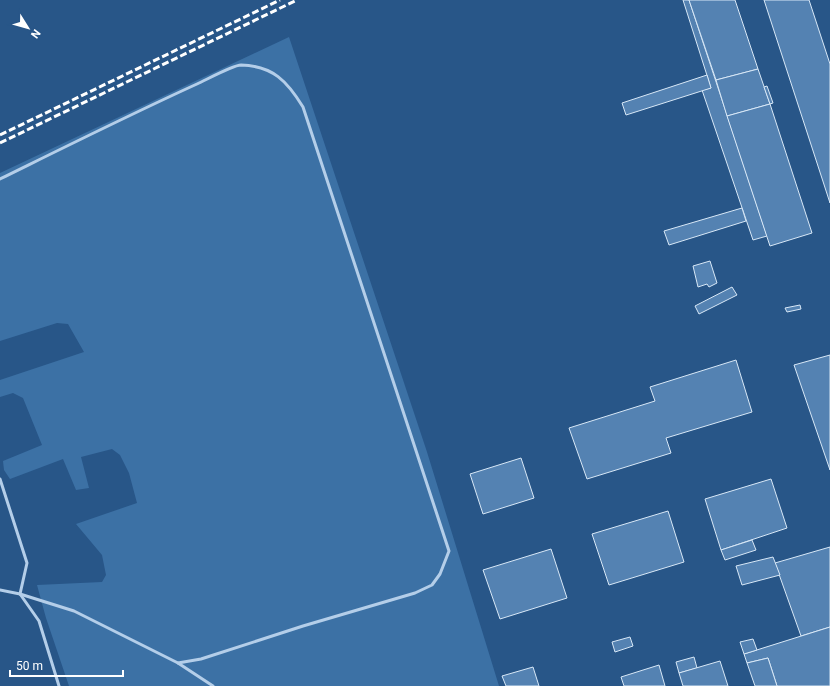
<svg xmlns="http://www.w3.org/2000/svg" width="830" height="686" font-family="Roboto,sans-serif">
	<rect width="100%" height="100%" fill="#285688"/>
	<path fill="#3c71a5" d="M289,37l138,415 72,234h-430l-23,-68 -9,-33 65,-3 4,-7 -4,-20 -26,-31 61,-21 -8,-30 -9,-18 -8,-6 -31,8 8,31 -13,2 -13,-31 -53,20 -6,-9 -1,-9 39,-16 -19,-47 -10,-5 -13,4v-17l84,-28 -16,-28 -11,-1 -57,18v-168z"/>
	<g fill="#5482b2" stroke="#d8e8f7">
		<path d="M683,0h6l78,236 -14,4 -51,-150 9,-2z"/>
		<path d="M689,0h46l23,69 -42,11z"/>
		<path d="M764,0h45l21,64v139z"/>
		<path d="M758,69l12,35 -43,12 -11,-36z"/>
		<path d="M707,75l4,13 -85,27 -4,-12z"/>
		<path d="M767,86l6,17 -3,1 -6,-17z"/>
		<path d="M770,104l42,129 -42,13 -43,-130z"/>
		<path d="M742,208l4,13 -77,24 -5,-14z"/>
		<path d="M710,261l7,22 -8,4 -2,-3 -9,3 -5,-21z"/>
		<path d="M732,287l5,8 -38,19 -4,-8z"/>
		<path d="M800,305l1,4 -14,3 -2,-4z"/>
		<path d="M830,355v115l-36,-105z"/>
		<path d="M736,360l16,52 -86,26 5,15 -84,26 -18,-51 86,-27 -5,-14z"/>
		<path d="M521,458l13,40 -51,16 -13,-40z"/>
		<path d="M771,479l16,49 -66,22 -16,-51z"/>
		<path d="M668,511l16,51 -75,23 -17,-51z"/>
		<path d="M752,540l4,10 -31,10 -4,-10z"/>
		<path d="M830,547v80l-29,9 -26,-73z"/>
		<path d="M551,549l16,49 -67,21 -17,-49z"/>
		<path d="M773,557l7,18 -38,10 -6,-19z"/>
		<path d="M830,627v59h-53l-9,-28 -21,5 -3,-9z"/>
		<path d="M630,637l3,9 -18,6 -3,-10z"/>
		<path d="M753,639l4,11 -13,4 -4,-12z"/>
		<path d="M694,657l3,11 -18,5 -3,-11z"/>
		<path d="M768,658l9,28h-22l-8,-23z"/>
		<path d="M720,661l8,25h-45l-4,-13z"/>
		<path d="M659,665l6,21h-41l-3,-9z"/>
		<path d="M533,667l6,19h-33l-4,-10z"/>
	</g>
	<g fill="none" stroke-linecap="round" stroke-linejoin="round">
		<g stroke="#b4cee9" stroke-width="3">
			<path d="M0,179c65,-32 131,-65 197,-95 9,-4 36,-19 44,-19 32,1 46,16 62,42l146,444 -9,23 -8,11 -17,8 -112,33 -102,33 -23,4"/>
			<path d="M0,479l27,84 -7,31 -20,-4"/>
			<path d="M20,594l54,17 104,52 35,23"/>
			<path d="M20,594l19,27 20,65"/>
		</g>
		<g stroke="#fff" stroke-width="3" stroke-dasharray="7 3" stroke-linecap="butt">
			<path d="M0,135l280,-135"/>
			<path d="M0,143l297,-143"/>
		</g>
	</g>
	<g transform="translate(28 28) rotate(127)" stroke="#285688" stroke-width="3" paint-order="stroke">
	<path d="M0-3L7 15L0 10L-7 15Z" fill="#ffffff"/>
	<text y="-6" font-size="11" font-weight="bold" text-anchor="middle" fill="#ffffff">N</text>
	</g>
	<path d="M10 670v6h113v-6" fill="none" stroke="#ffffff" stroke-width="2"/>
	<text x="16" y="670" font-size="12" fill="#ffffff" stroke="#285688" stroke-width="3" paint-order="stroke">50 m</text>
</svg>
